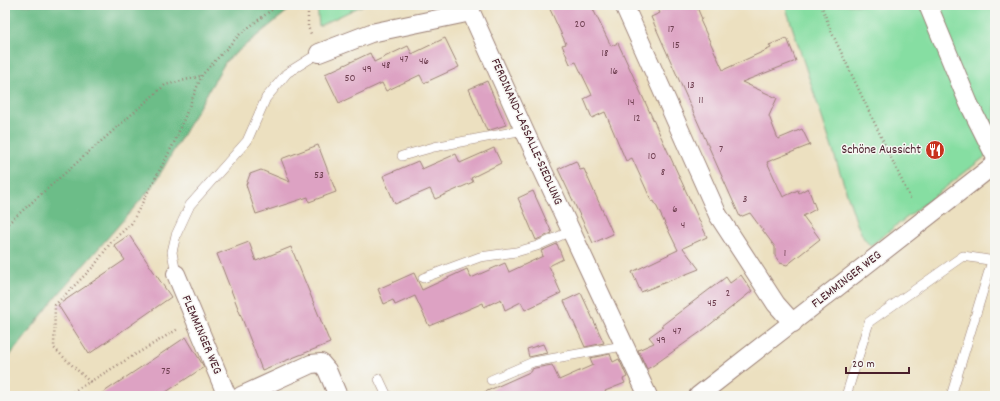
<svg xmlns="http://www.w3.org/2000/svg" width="1000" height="401" font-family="Dekko,sans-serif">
	<rect width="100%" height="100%" fill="#f6f6f2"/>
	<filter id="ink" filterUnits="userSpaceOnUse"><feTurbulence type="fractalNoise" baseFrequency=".025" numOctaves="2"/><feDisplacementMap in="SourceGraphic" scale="8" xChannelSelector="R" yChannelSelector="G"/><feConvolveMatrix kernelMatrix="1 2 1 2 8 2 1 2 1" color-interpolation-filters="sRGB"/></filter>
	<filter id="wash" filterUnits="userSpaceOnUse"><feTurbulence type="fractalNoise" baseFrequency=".012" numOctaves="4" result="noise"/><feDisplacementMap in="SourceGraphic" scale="16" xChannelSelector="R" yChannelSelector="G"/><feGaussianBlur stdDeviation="0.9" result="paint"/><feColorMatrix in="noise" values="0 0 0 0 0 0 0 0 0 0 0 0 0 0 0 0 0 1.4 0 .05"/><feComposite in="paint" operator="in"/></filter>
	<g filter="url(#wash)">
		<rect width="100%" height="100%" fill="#ece0c0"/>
		<g fill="#86dea2" stroke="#687e66">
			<path d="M317,5h46l-44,21z"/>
			<path d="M785,5h210v144l-125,97 -7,-9 -6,-13z"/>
		</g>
		<path fill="#6cbd88" stroke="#5b6e5a" d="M5,5h290l-69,56 -73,125 -97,111 -51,65z"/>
		<g id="blocks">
			<g fill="#dda2c3">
				<path d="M548,5h43l20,41 7,-3 89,194 -24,11 16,21 -58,23 -9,-20 46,-22 -24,-49 -2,1 -20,-44 -6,3 -21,-49 -13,6 -8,-19 8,-4 -16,-33 -6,2 -8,-19 4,-1z"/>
				<path d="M656,5h40l6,14 -2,1 23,50 48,-22 -2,-3 18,-7 9,23 -54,21 35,16 -8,18 9,23 24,-10 8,16 -43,17 16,35 15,-7 1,3 9,-5 8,21 -13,7 17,23 -33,26 -7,-2 -5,-7v-9l-25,-34 -10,4 -89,-200 9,-4z"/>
				<path d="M445,38l14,29 -35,16 -4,-8 -34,16 -4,-8 -43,20 -14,-29 45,-21 4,9 34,-16 4,8z"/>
				<path d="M487,81l19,44 -19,6 -18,-42z"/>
				<path d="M318,145l18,47 -27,10 -1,-5 -52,17 -10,-29 4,-11 11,-4 29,12 -9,-23z"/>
				<path d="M494,148l7,15 -30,15 2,4 -38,17 -5,-10 -35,15 -12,-28 35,-15 4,8 34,-15 4,9z"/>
				<path d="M576,161l4,9 4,-1 29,65 -20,9 -35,-74z"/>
				<path d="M533,191l19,42 -16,7 -18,-42z"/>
				<path d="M129,235l42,62 -82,57 -31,-49 67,-45 -11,-15z"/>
				<path d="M249,242l7,19 35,-14 39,96 -68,27 -45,-116z"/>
				<path d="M557,244l6,15 -14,7 12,27 -36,17 -4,-8 -16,8 -4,-11 -17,8 -1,-4 -54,23 -14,-30 -20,9 -2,-5 -9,4 -6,-15 36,-16 8,17 45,-21 4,9 34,-15 4,9 34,-16 -2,-5z"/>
				<path d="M741,275l11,16 -50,40 -48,34 -7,4 -9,-19 16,-7 -5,-6 14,-10 -2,-1 65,-49 4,6z"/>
				<path d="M581,293l23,50 -19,4 -21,-46z"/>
				<path d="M186,337l18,30 -44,29h-62z"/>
				<path d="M543,344l4,9 -18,4 -2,-8z"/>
				<path d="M610,354l3,8 6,-3 8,18 -4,2 2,4 -20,8 2,5h-131l56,-25v-2l3,-1 17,-3 7,15 34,-15 -3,-7z"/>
			</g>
		</g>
	</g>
	<g filter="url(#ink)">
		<use href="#blocks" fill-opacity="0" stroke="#9b8076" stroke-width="1"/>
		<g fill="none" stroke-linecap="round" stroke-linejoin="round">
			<defs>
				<g id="lane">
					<path d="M402,156l32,-9 90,-17"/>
					<path d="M176,274l-4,-22 4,-17 14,-30 57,-64 19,-43 21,-25 32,-20"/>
					<path d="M423,278l57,-21 36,-5 21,-6 34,-15"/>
					<path d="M379,379l8,17"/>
					<path d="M491,380l42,-18 90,-16"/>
					<path d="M846,396l23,-74 94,-66 32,5"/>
					<path d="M951,396l41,-135"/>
				</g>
				<g id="street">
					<path d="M624,5l94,210 58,89 17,19"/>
					<path d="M928,5l41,99 26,52"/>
					<path d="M319,53l52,-20 100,-21 53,118 124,266"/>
					<path d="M176,274l51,122"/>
					<path d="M241,396l70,-32 10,-1 6,7 11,26"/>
					<path d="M698,396l297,-232"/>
				</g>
			</defs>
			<use href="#lane" stroke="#9b8076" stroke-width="10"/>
			<use href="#street" stroke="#9b8076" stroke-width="20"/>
			<g stroke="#9b8076" stroke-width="2.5" stroke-dasharray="1 3" stroke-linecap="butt">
				<path d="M308,5v22l4,9"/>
				<path d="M821,5l11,28 79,167"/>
				<path d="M5,226l160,-141 36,-9"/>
				<path d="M90,382l-36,-34 1,-43 40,-40 16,-23 20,-18 43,-81 28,-68 38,-41 38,-29"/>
				<path d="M66,396l112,-67"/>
			</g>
			<use href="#lane" stroke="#fff" stroke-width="9"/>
			<use href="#street" stroke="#fff" stroke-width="18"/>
		</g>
	</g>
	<defs>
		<symbol id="restaurant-disc" viewBox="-11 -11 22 22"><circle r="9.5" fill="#c8321e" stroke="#f6f6f2"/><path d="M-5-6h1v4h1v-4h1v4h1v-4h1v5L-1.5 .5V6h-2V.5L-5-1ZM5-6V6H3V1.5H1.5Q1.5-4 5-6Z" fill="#fff"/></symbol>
	</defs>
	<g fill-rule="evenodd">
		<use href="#restaurant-disc" x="924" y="139" width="22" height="22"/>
	</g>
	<g text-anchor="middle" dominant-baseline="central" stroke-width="3" stroke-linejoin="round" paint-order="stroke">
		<g font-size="11" fill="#6f4051">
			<text x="580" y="25">20</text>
			<text x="671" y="30">17</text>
			<text x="676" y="46">15</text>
			<text x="605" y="54">18</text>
			<text x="404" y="60">47</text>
			<text x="424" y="62">46</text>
			<text x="386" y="66">48</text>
			<text x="367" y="70">49</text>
			<text x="614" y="72">16</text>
			<text x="350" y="79">50</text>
			<text x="691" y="86">13</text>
			<text x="701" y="101">11</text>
			<text x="631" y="103">14</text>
			<text x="637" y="119">12</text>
			<text x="721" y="150">7</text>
			<text x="652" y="157">10</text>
			<text x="663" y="173">8</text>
			<text x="319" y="176">53</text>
			<text x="745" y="200">3</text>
			<text x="675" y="210">6</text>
			<text x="683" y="226">4</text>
			<text x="785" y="254">1</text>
			<text x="728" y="294">2</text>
			<text x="712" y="304">45</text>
			<text x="677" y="332">47</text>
			<text x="661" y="341">49</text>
			<text x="166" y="372">75</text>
		</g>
		<g font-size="13" fill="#4a1f2b" stroke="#f6f6f2">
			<text transform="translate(526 132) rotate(66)">FERDINAND-LASSALLE-SIEDLUNG</text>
			<text transform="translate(847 280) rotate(-38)">FLEMMINGER WEG</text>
			<text transform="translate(201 335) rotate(67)">FLEMMINGER WEG</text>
		</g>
		<g font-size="13" fill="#4a1f2b" stroke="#f6f6f2" text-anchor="end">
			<text x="921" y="150">Schöne Aussicht</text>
		</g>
	</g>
	<rect width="1000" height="401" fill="none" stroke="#f6f6f2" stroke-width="20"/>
	<path d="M846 367v6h63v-6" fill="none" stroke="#4a1f2b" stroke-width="2"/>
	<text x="852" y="367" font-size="12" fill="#4a1f2b" stroke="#f6f6f2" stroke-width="3" paint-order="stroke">20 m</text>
</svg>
